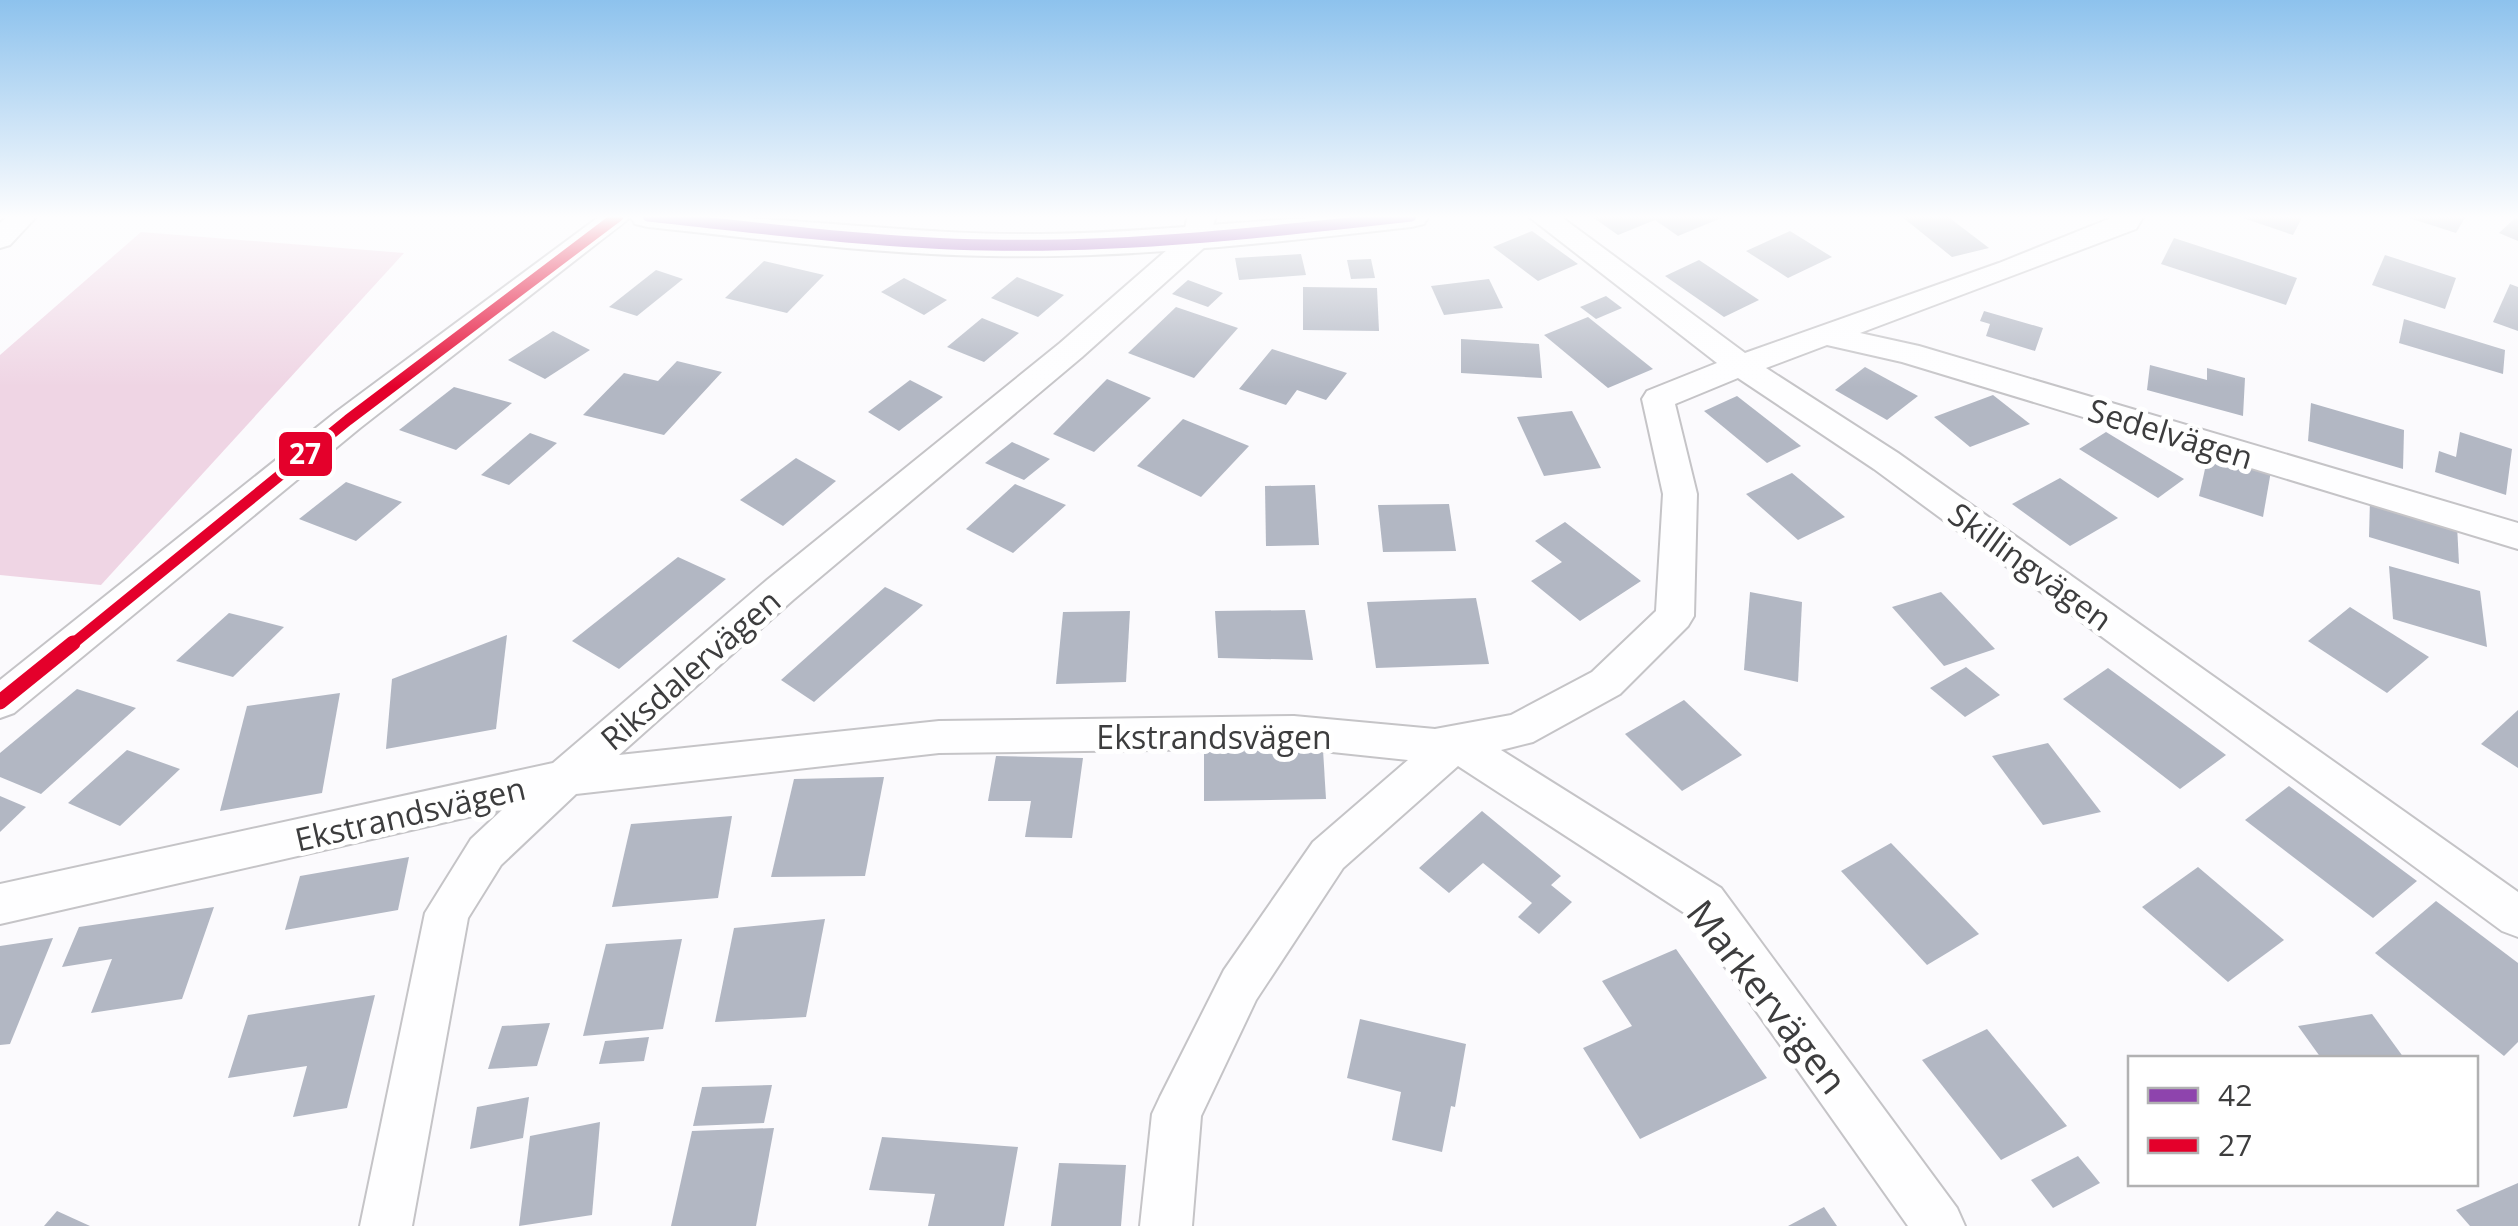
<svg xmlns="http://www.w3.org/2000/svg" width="2518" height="1226" font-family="'Open Sans',sans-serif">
	<rect width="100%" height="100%" fill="#fbfafd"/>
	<path fill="#efd5e4" d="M141,232l263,21 -303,332 -101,-10v-220z"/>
	<g fill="#b2b7c3">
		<path d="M1591,216h135l-48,20 -23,-16 -37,15z"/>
		<path d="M1901,216h46l42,32 -37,9z"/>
		<path d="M2237,216h66l-10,19z"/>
		<path d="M2403,216h63l-10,17z"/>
		<path d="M2517,216h1v25l-19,-8z"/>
		<path d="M1532,231l46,33 -40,17 -45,-34z"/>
		<path d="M1790,231l42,26 -44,21 -42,-27z"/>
		<path d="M2174,238l123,40 -11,27 -125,-41z"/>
		<path d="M1301,254l5,21 -67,5 -4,-22z"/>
		<path d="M2385,255l71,23 -11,31 -73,-24z"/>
		<path d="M1371,259l4,19 -24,1 -4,-19z"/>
		<path d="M1699,260l60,40 -35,17 -59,-41z"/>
		<path d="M764,261l60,14 -37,38 -62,-15z"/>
		<path d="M656,270l27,9 -46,37 -28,-9z"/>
		<path d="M1017,277l47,18 -26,22 -47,-19z"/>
		<path d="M904,278l43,22 -23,15 -43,-23z"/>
		<path d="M1489,279l14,29 -59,7 -13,-29z"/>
		<path d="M1188,280l35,13 -15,14 -36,-13z"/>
		<path d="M2510,284l8,3v44l-25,-9z"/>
		<path d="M1303,287l74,1 2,43 -76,-1z"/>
		<path d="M1606,296l16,12 -26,11 -16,-12z"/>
		<path d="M1176,307l62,21 -44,50 -66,-25z"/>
		<path d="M1984,311l59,17 -8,23 -49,-15 4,-12 -10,-3z"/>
		<path d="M1588,317l65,52 -45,19 -64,-53z"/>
		<path d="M982,318l37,15 -35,29 -37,-15z"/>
		<path d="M2404,319l101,31 -2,24 -104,-31z"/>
		<path d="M553,331l37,19 -45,29 -37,-19z"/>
		<path d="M1461,339l78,5 3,34 -81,-5z"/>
		<path d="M1272,349l75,24 -21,27 -29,-10 -11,15 -47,-16z"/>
		<path d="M677,361l45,11 -58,63 -81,-20 41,-42 34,8z"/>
		<path d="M2150,365l57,15v-12l38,10 -2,38 -96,-26z"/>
		<path d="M1865,367l53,29 -31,24 -52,-30z"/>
		<path d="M1107,379l44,19 -57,54 -41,-18z"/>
		<path d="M910,380l33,17 -44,34 -31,-19z"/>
		<path d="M454,387l58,16 -56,47 -57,-20z"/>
		<path d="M1993,395l37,29 -60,23 -36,-30z"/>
		<path d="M1737,396l64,50 -34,17 -63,-52z"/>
		<path d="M2311,403l93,27 -1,39 -95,-28z"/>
		<path d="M1572,411l29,57 -57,8 -27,-59z"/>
		<path d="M1183,419l66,27 -48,51 -64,-31z"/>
		<path d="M2106,432l78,47 -26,19 -79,-49z"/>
		<path d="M2460,432l52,17 -6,46 -71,-23 4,-21 17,6z"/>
		<path d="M530,433l27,10 -48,42 -28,-10z"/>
		<path d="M1012,442l38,17 -26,21 -39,-17z"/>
		<path d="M2209,451l62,20 -8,46 -64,-21z"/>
		<path d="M796,458l40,23 -53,45 -43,-26z"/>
		<path d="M1792,473l53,44 -47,23 -52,-46z"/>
		<path d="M2060,478l58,40 -48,28 -58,-42z"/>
		<path d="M346,482l56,20 -46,39 -57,-22z"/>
		<path d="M1015,484l51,21 -53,48 -47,-24z"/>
		<path d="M1315,485l4,60 -53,1 -1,-60z"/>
		<path d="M2370,500l87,25 2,39 -90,-27z"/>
		<path d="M1449,504l7,47 -73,1 -5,-47z"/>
		<path d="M1565,522l76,59 -61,40 -49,-40 31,-19 -27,-21z"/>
		<path d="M678,557l48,22 -107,90 -47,-28z"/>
		<path d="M2389,566l91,25 7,56 -94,-28z"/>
		<path d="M885,587l38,18 -109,97 -33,-22z"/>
		<path d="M1750,592l52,10 -4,80 -54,-12z"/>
		<path d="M1941,592l54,57 -51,17 -52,-59z"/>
		<path d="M1476,598l13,66 -113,4 -9,-66z"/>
		<path d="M2350,607l79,50 -42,36 -79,-52z"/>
		<path d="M1305,610l8,50 -95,-2 -3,-47z"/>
		<path d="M1130,611l-4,71 -70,2 7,-72z"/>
		<path d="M229,613l55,14 -51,50 -57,-16z"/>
		<path d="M507,635l-11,94 -110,20 6,-70z"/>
		<path d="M1966,667l34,28 -35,22 -35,-29z"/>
		<path d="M2108,668l118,87 -46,34 -117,-90z"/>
		<path d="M77,689l59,19 -95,86 -41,-17v-24z"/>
		<path d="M340,693l-18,100 -102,18 27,-105z"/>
		<path d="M1684,700l58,55 -60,36 -57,-57z"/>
		<path d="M2518,710v58l-37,-24z"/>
		<path d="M2048,743l53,69 -58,13 -51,-69z"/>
		<path d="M127,750l53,19 -60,57 -52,-23z"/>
		<path d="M1323,750l3,49 -122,2v-49z"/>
		<path d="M996,756l87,2 -11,80 -47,-1 6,-36h-43z"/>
		<path d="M884,777l-19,99 -94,1 23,-98z"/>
		<path d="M2289,786l128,95 -44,37 -128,-98z"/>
		<path d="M0,796l26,11 -26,25z"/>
		<path d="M1482,811l79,65 -10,9 21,17 -33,32 -21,-17 14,-14 -49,-40 -34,30 -30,-25z"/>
		<path d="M732,816l-14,82 -106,9 19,-83z"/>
		<path d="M1891,843l88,91 -52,31 -86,-94z"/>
		<path d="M409,857l-11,53 -113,20 15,-54z"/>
		<path d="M2198,867l86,73 -56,42 -86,-75z"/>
		<path d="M2436,901l82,62v79l-14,14 -129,-103z"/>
		<path d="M214,907l-32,92 -91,14 21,-54 -50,8 17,-40z"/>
		<path d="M825,919l-19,98 -91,5 19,-94z"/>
		<path d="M53,938l-43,106 -10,1v-99z"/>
		<path d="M682,939l-19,90 -80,7 23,-92z"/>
		<path d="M1676,949l91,129 -127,61 -57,-91 49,-22 -30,-45z"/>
		<path d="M375,995l-28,113 -54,9 14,-51 -79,12 20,-63z"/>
		<path d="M2372,1014l32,44h-83l-23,-32z"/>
		<path d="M1360,1019l106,25 -11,63 -4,-1 -9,46 -50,-12 9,-48 -54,-14z"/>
		<path d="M550,1023l-13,43 -49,3 14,-43z"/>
		<path d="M1987,1029l80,97 -66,34 -79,-100z"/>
		<path d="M649,1037l-5,24 -45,3 6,-23z"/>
		<path d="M772,1085l-8,38 -71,3 9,-39z"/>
		<path d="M529,1097l-6,41 -53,11 7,-42z"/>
		<path d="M600,1122l-8,93 -73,11 11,-90z"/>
		<path d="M774,1128l-18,98h-85l21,-95z"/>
		<path d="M882,1137l136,10 -14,79h-76l7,-32 -66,-4z"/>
		<path d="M2078,1156l22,27 -47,25 -22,-28z"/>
		<path d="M1059,1163l67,2 -5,61h-70z"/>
		<path d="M2518,1183v43h-48l-14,-16z"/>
		<path d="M1824,1207l13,19h-49z"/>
		<path d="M57,1211l33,15h-46z"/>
	</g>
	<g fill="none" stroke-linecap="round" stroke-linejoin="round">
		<defs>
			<g id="minor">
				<path d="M7,216h30l-27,29 -10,3v-25z"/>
				<path d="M600,216h32l-272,212 -346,285 -14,5v-38l336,-268z"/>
				<path d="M1188,216h28l-9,29 -125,112 -289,243 -174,155 320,-34 355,-5 141,13 76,-14 81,-43 64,-61 7,-117 -21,-95 5,-8 70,-28 -189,-147h32l185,137 254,-90 117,-47h28l-8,13 -276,104 59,13 599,177v26l-616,-187 -75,-17 -61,23 132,85 620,439v45l-16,-6 -628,-462 -136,-91 -63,26 22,90 -3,122 -6,10 -68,68 -87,48 -32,8 220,138 236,320 8,18h-57l-219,-310 -231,-150 -115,102 -87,132 -55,116 -9,110h-52l12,-112 8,-17 64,-127 89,-128 95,-82 -114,-12 -355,5 -363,41 -75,71 -33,53 -56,308h-52l65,-313 46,-74 32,-30 -503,115v-40l553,-121 214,-183 293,-237 123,-107z"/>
			</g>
			<path id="tertiary" d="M630,216c137,-4 273,20 411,18 130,-1 258,-22 388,-18l-5,8 -13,3c-141,16 -282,32 -423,29 -114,-2 -227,-17 -340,-29l-13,-3z"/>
		</defs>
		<use href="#minor" stroke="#c5c4c7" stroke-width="4"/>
		<use href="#tertiary" stroke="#c5c4c7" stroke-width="4"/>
		<use href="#minor" fill="#fefeff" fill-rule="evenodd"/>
		<use href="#tertiary" fill="#fefeff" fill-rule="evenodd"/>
		<defs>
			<path id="bus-1" d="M648,216c113,12 226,27 340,29 141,3 282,-13 423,-29"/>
			<path id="bus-2-far1" d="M70,646l278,-226 270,-204"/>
			<path id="bus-2" d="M0,702l73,-59"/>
		</defs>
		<use href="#bus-1" stroke="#fff" stroke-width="18"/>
		<use href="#bus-2-far1" stroke="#fff" stroke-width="18"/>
		<use href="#bus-2" stroke="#fff" stroke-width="22"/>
		<use href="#bus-1" stroke="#8e44ad" stroke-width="11"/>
		<use href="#bus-2-far1" stroke="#e4002b" stroke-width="11"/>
		<use href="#bus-2" stroke="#e4002b" stroke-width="15"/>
	</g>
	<linearGradient id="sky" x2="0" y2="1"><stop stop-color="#8dc2ed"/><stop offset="0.56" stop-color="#fdfdfe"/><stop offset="1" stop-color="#fdfdfe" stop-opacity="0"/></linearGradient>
	<rect width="2518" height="387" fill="url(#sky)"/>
	<g text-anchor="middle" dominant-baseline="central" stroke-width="10" stroke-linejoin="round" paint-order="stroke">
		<g font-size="32" fill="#3d3d3e" stroke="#fff">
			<text transform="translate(2171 433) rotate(17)">Sedelvägen</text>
			<text transform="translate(2031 566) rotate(36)">Skillingvägen</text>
			<text transform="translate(690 669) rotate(-41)">Riksdalervägen</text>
			<text x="1214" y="736">Ekstrandsvägen</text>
			<text transform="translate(410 813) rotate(-13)">Ekstrandsvägen</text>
		</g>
		<g font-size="38" fill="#3d3d3e" stroke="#fff">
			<text transform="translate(1768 996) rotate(52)">Markervägen</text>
		</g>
	</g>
	<rect stroke="#fff" stroke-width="4" x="277" y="430" width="57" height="48" rx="10" fill="#e4002b"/>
	<g font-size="28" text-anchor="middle" font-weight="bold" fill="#fff">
		<text x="305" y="464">27</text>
	</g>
	<rect x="2128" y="1056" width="350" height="130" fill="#ffffff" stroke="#b1b1b2" stroke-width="2.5"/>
	<rect x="2148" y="1088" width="50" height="15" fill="#8e44ad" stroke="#b1b1b2" stroke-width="2.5"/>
	<text x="2218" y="1106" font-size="30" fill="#3d3d3e">42</text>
	<rect x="2148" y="1138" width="50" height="15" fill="#e4002b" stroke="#b1b1b2" stroke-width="2.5"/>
	<text x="2218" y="1156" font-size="30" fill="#3d3d3e">27</text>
</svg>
